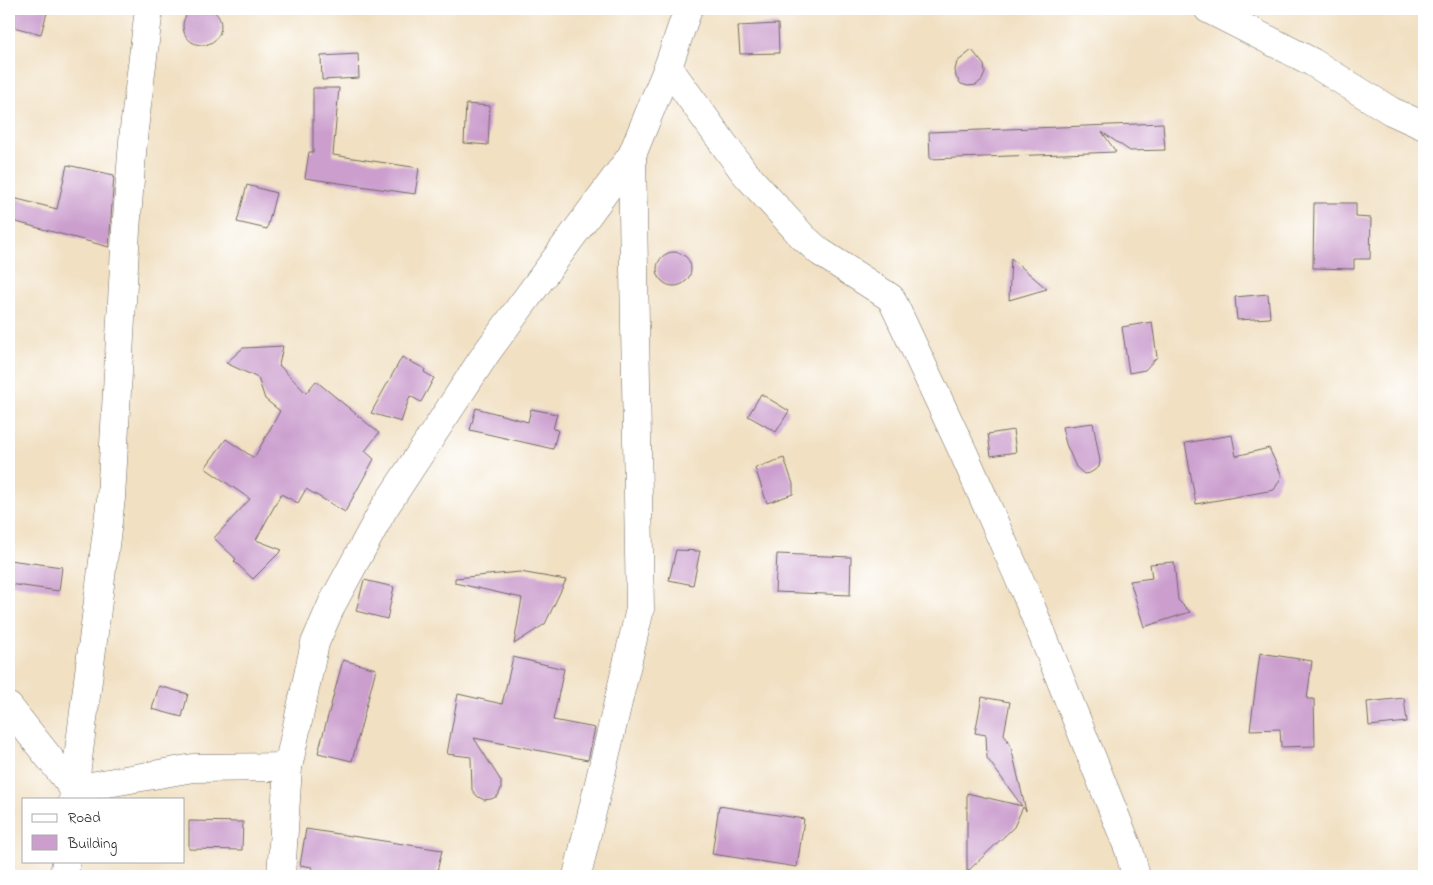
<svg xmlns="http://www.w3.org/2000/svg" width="1433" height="885" font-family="'Indie Flower',sans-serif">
	<rect width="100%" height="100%" fill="#fff"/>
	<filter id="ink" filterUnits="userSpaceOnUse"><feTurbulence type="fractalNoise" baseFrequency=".02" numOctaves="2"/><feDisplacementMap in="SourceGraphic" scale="10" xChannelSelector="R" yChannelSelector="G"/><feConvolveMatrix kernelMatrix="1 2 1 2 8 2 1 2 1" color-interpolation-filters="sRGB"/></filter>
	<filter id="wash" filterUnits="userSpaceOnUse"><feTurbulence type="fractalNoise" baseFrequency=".0096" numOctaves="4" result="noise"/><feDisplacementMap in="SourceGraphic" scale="20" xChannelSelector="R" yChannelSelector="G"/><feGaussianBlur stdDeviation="1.12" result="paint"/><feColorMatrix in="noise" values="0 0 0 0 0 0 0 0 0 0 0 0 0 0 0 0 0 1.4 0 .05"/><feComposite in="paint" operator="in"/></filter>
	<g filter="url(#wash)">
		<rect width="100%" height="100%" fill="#f1e0c2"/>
		<g id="blocks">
			<g fill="#cb9ece">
				<circle cx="202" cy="26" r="19"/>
				<path d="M9,9h39l-7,25 -32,-8z"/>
				<path d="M778,24l1,29 -39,1 -2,-28z"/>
				<path d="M972,50l12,15 1,8 -3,7 -6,5 -8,1 -7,-2 -5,-7 -1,-7 2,-8z"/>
				<path d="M358,54l1,24 -37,2 -1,-24z"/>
				<path d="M313,88h26l-6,67 86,13 -4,26 -110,-16 4,-26h4z"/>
				<path d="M466,104l24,2 -2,39 -24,-2z"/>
				<path d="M1163,123l2,27 -35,1 -28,-19 14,20 -186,7 -1,-27z"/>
				<path d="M67,165l47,10 -5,72 -100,-27v-23l48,12z"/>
				<path d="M247,185l29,8 -9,36 -30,-7z"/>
				<path d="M1314,203h42v14l15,1 -1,41h-16v10l-41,-1z"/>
				<circle cx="674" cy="269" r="17"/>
				<path d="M1011,258l36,31 -38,11z"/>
				<path d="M1268,294l2,24 -33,2 -2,-23z"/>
				<path d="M1152,322l5,35 -12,13 -16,3 -7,-46z"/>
				<path d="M283,346l-4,19 27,28 10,-12 63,52 -14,18 9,8 -29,53 -39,-23 -8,14 -17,-9 -25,46 26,10 -29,29 -19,-18 2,-2 -22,-21 36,-39 -45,-31 21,-29 28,19 26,-47 -15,-12 -7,-21 -32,-15 17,-15z"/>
				<path d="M402,357l23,12 -1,3 10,6 -13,24 -11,-6 -9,26 -30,-9z"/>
				<path d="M761,394l28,17 -13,21 -28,-16z"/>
				<path d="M476,408l52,14 3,-13 26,5 -4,15 5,1 -5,19 -83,-19z"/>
				<path d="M1093,423l7,38 -1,6 -9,6 -6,1 -8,-7 -10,-23 -4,-17z"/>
				<path d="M1013,430l3,22 -25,4 -3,-22z"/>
				<path d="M1232,435l4,21 33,-8 13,28 -8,14 -78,14 -11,-61z"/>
				<path d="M784,458l9,26v10l-26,9 -12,-35z"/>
				<path d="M676,550l24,1 -7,34 -24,-5z"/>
				<path d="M777,554l74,3 -1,38 -75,-3z"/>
				<path d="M9,560l53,7 -3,24 -50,-7z"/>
				<path d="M1174,562l4,38 12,12 -46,15 -14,-46 22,-3 -2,-14z"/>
				<path d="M520,572l46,8 -21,44 -31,20 8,-46 -67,-15v-5z"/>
				<path d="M364,580l30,7 -7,32 -31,-8z"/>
				<path d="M1260,653l52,8 -5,38h7l1,47 -34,1 -1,-18 -30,1z"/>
				<path d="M513,657l51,12 -11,51 42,8 -5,23 -2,9 -114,-22 27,43v8l-3,7 -7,3 -7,1 -7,-4 -5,-6 -1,-33 -24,-3 11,-60 44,10z"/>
				<path d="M343,660l33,9 -24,92 -34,-8z"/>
				<path d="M159,686l29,8 -6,23 -30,-8z"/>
				<path d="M982,697l28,5 -6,32 7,13 15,64 -3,-4 -9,20 -47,45v-79l55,13 -35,-48 -1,-23 -11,-2z"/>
				<path d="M1404,698l3,24 -38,4 -2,-24z"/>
				<path d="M719,806l85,13 -7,48 -85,-13z"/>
				<path d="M189,821l54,1 -1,28 -53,-1z"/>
				<path d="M306,829l136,21 -6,26h-125l1,-9 -12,-2z"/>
			</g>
		</g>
	</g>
	<g filter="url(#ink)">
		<use href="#blocks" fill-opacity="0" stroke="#706a60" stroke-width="1"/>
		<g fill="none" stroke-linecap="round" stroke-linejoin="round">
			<defs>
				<g id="street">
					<path d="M1208,9l104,53 79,49 33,15"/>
					<path d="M668,67l76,105 59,65 17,15 71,46 73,156 62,140 103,256 7,26"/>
					<path d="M9,707l65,82 119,-21 95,-1"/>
					<path d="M73,799l38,-301 15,-268 8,-101 15,-120"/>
					<path d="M64,876l2,-15"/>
					<path d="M281,876l7,-109 27,-124 17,-39 51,-94 104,-158 145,-197 36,-88 20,-58"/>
					<path d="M577,876l63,-267 -8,-454"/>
				</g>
			</defs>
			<use href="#street" stroke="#706a60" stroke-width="29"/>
			<use href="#street" stroke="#fff" stroke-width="28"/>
		</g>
	</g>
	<rect width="1433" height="885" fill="none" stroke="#fff" stroke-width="30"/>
	<rect x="22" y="798" width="162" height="65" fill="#ffffff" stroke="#aaaaaa"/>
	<rect x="32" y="814" width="25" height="8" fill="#ffffff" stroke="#aaaaaa"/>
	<text x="68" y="822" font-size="15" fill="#2b2b2b">Road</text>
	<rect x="32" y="835" width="25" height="15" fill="#cb9ece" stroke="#aaaaaa"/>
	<text x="68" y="848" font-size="15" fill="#2b2b2b">Building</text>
</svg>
